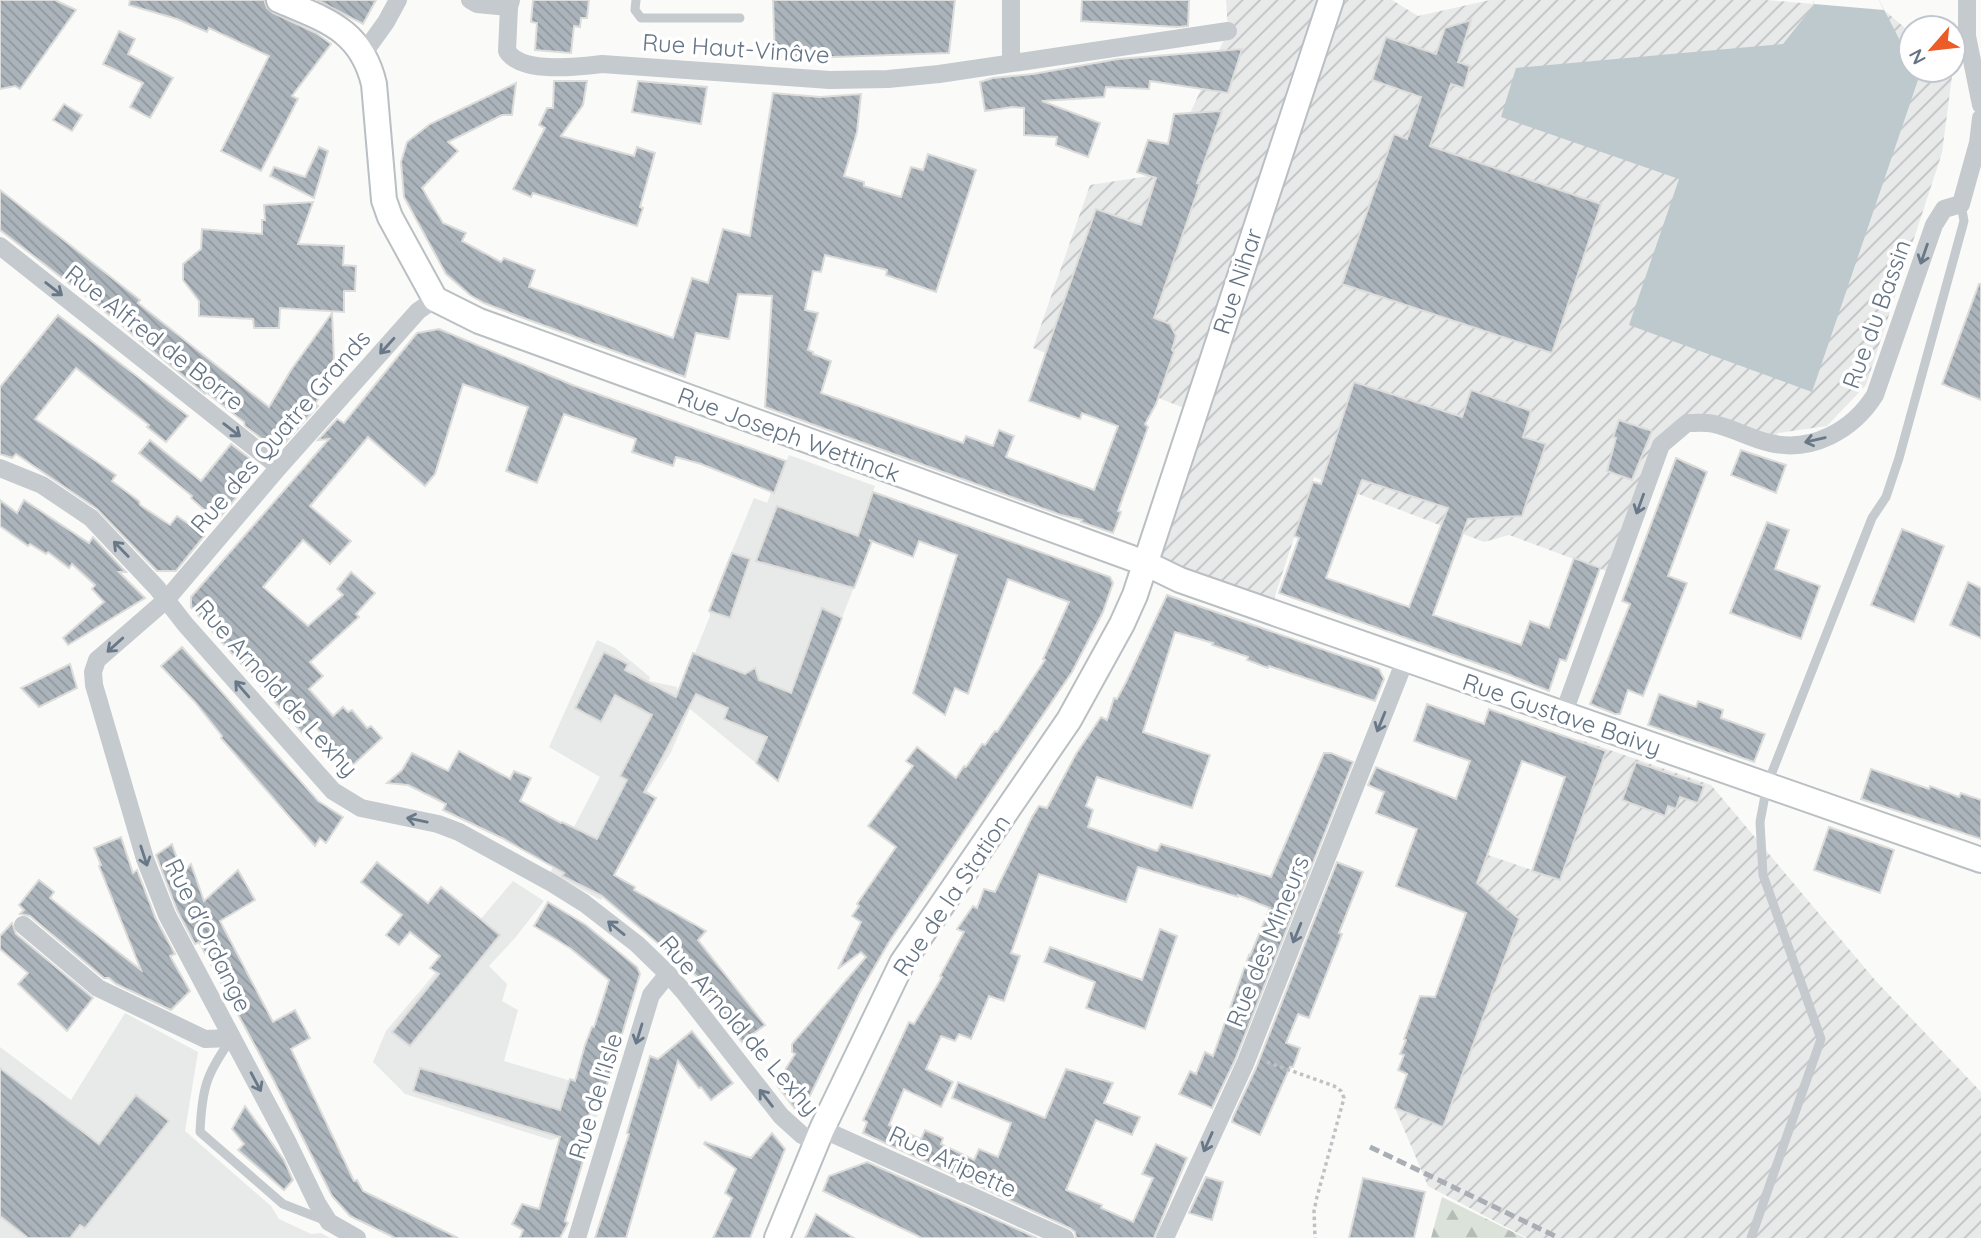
<svg xmlns="http://www.w3.org/2000/svg" width="1981" height="1238" font-family="Quicksand,sans-serif">
	<defs>
		<pattern id="industrial-furrows" width="10" height="10" patternUnits="userSpaceOnUse" patternTransform="scale(1.75)"><rect width="10" height="10" fill="#e8e9e9"/><path d="M-1 1l2-2M0 10L10 0M9 11l2-2" fill="none" stroke="#c0c1c2"/></pattern>
		<pattern id="forest-firs" width="22" height="20" patternUnits="userSpaceOnUse" patternTransform="scale(1.75)"><rect width="22" height="20" fill="#dbe2d9"/><path d="M5 1l3.5 6h-7zM16 11l3.5 6h-7z" fill="#b5bcb6"/></pattern>
		<pattern id="building-back-hatch" width="6" height="6" patternUnits="userSpaceOnUse" patternTransform="scale(1.75)"><rect width="6" height="6" fill="#acb4bb"/><path d="M-1 5l2 2M0 0l6 6M5-1l2 2" fill="none" stroke="#90979e"/></pattern>
	</defs>
	<rect width="100%" height="100%" fill="#fafaf8"/>
	<g fill="#e8e9e9">
		<path d="M789,455l86,31 -14,40 11,15 -94,240 -88,-72 -19,43 -24,39 10,7 -56,102 -51,-27 50,-96 -51,-30 48,-107 18,8 35,29 -1,4 28,6 1,7 32,-78 -1,-5 11,-31 34,-82 13,5 7,-18h3z"/>
		<path d="M513,881l31,20 -29,37 -26,28 18,18 -5,17 16,9 -14,51 101,30 -17,53 -28,-7 -9,3 -146,-46 -32,-32 13,-31z"/>
		<path d="M125,1013l73,39 -13,79 86,75 8,13 32,15 10,-1 9,5h-330v-191l71,53z"/>
	</g>
	<g fill="url(#industrial-furrows)">
		<path d="M1226,0h166l26,16 72,-16h276l48,4 -1,-4h66l5,10 27,23v37l42,-1 -11,84 -76,232 -39,41 -49,7 -7,10 -84,-20 -26,22 -47,129 -105,-39 -25,7 -170,-65 -44,134 -125,-48 49,-151 -161,-64 57,-163 72,-11 66,-143z"/>
		<path d="M1578,739l133,46 164,195 106,112v146h-454l-99,-52 -33,-78 93,-253 44,15z"/>
	</g>
	<path fill="url(#forest-firs)" d="M1442,1197l83,41h-94z"/>
	<path fill="#bec9cd" d="M1813,0h66l32,62v8h4l4,7 -107,315 -183,-67 50,-146 -178,-62 15,-49 267,-24 31,-39z"/>
	<path fill="#fafaf8" d="M1813,0h66l5,10 -70,-6z"/>
	<g fill="url(#building-back-hatch)" stroke="#dcdcda" stroke-width="2" fill-rule="evenodd">
		<path d="M0,0h55l21,10 -56,79 -5,-3 -15,3z"/>
		<path d="M130,0h134l3,8 6,5 43,20 15,11 -39,52 6,3 -37,72 -40,-20 48,-95 -60,-28 -2,4 -30,-13 -48,-14z"/>
		<path d="M317,0h59l-13,24z"/>
		<path d="M533,0h56l-2,18h-6l-1,9 -6,-1 -3,27 -36,-3 2,-27 -6,-1z"/>
		<path d="M773,0h182l-6,53 -174,6z"/>
		<path d="M1082,0h107l-1,26 -11,1 -96,-6z"/>
		<path d="M1471,20l-13,42 12,4 -6,22 -13,-4 -21,62 171,58 -49,149 -210,-69 52,-150 13,5 14,-42 -49,-17 14,-43 50,17 9,-26z"/>
		<path d="M119,31l16,8 -7,15 45,24 -23,40 -20,-11 13,-24 -40,-19z"/>
		<path d="M1242,49l-14,44 -78,-12 -1,8 -43,-2 -2,10 -62,4 58,22 -12,34 -32,-12 1,-8 -33,-2v-27l-12,-1 -27,4 -5,-29 13,-4 40,-4 85,-15z"/>
		<path d="M554,81h33l-4,24 -22,31 73,20 3,-9 18,6 -15,54 3,1 -6,18 -104,-33 -2,4 -18,-8 32,-61 -6,-3 8,-17h6z"/>
		<path d="M638,81l69,6 -6,37 -69,-12z"/>
		<path d="M516,83l-4,32h-10l-54,27 10,9 -36,37 21,35 23,10 -4,8 39,21 3,-4 31,12 -6,17 144,51 19,-60 16,5 15,-54 27,7 23,-143 47,4 41,-3 -4,38 -13,44 20,6v4l37,11 10,-30 12,3 5,-16 48,16 -40,122 -50,-17 1,-5 -62,-15 -4,17 -8,-1 -8,39 13,3 -10,37 5,2v2l18,7 -10,32 142,50 3,-7 27,10 6,-16 15,6 -8,21 88,33 24,-64 -36,-13 -2,6 -51,-18 67,-192 45,16 15,-47 -19,-6 11,-32 20,4 6,-30 48,-3 -25,72 3,1 -46,134 16,6 6,12 -4,14 2,2 -18,52 -11,20 3,3 -30,84 3,1 -8,21 -32,-11 1,-2 -21,-5 -296,-108 7,-111 -34,-2 -9,45 -33,-6 -11,44 -167,-61 -34,-13 -14,-8 -24,-21 -42,-77 -3,-35 6,-20 23,-18z"/>
		<path d="M64,104l18,11 -10,16 -19,-11z"/>
		<path d="M319,147l9,4 -14,47 -44,-22 4,-9 31,10z"/>
		<path d="M0,190l140,110 -2,3 131,104 22,-37 41,-57 2,47 -20,28 8,5 -7,11 3,2 -34,38 -14,1 -25,-19 -1,-4 -38,-30 -1,2 -113,-93 -92,-71z"/>
		<path d="M313,202l-15,42 46,2 -1,19 13,1 -1,25h-11v21l-64,-4 -1,20h-25l-1,-9 -54,-3v-15l-16,-21v-16l18,-15 1,-20 60,5v-14h3l-1,-15z"/>
		<path d="M1979,284h2v116l-39,-16z"/>
		<path d="M58,315l130,101 -22,26 -19,-15 2,-2 -73,-57 -41,51 81,56 -4,6 27,20 1,4 30,20 7,-9 28,19 -29,36h-19l-60,-62 -81,-55 -4,4 -12,-4v-67z"/>
		<path d="M439,329l136,57 211,75 -12,32 -73,-29 -25,-7 -3,9 -41,-14 4,-13 -72,-25 -27,69 -31,-12 22,-64 -65,-23 -28,90 -10,12 -57,-49 -58,69 41,35 -21,23 -27,-24 -40,47 45,39 35,-31 -6,-6 14,-17 24,21 -19,21 3,3 -49,45 13,14 -14,13 24,27 10,-9 5,5 4,-2 15,18 4,-2 11,12 -28,26 -7,-1 -32,-37 -11,9 -113,-128v-10l138,-158 -11,1 19,-21 7,4 73,-90z"/>
		<path d="M1354,382l108,35 9,-27 60,21 -8,26 23,7 -24,72 -54,3 -35,96 88,30 9,-24 19,7 25,-70 26,10 -34,93 -6,-2 -11,32 -39,-16 -231,-82 20,-55 -5,-2 19,-54 8,2zM1362,480l86,28 -39,99 -83,-29z"/>
		<path d="M1619,420l33,11 -20,49 -25,-9 9,-33 -3,-1z"/>
		<path d="M150,440l51,41 30,-37 22,17 -4,5 8,6 -40,49 -26,-23 1,-2 -53,-43z"/>
		<path d="M1741,450l45,15 -10,28 -45,-18z"/>
		<path d="M1676,458l31,14 -39,104 19,7 -44,113 -15,-6 -8,24h-5l-25,-10 40,-100 -8,-3z"/>
		<path d="M873,492l237,85 3,6 -10,29 -31,60 -183,270 -29,50 -56,116 -9,1 -19,-25 19,-30 -3,-2v-8l74,-87 -5,-5 -23,17 23,-47 -9,-6 7,-10 -2,-2 39,-57 -28,-21 45,-60 -7,-5 11,-14 39,31 8,-12 2,1 16,-23 3,1 10,-14 2,1 48,-72 -2,-1 26,-57 -61,-23 -40,115 -13,-6 -10,27 -32,-22 44,-138 -38,-14 -6,16 -44,-17 3,1 -18,47 -98,-27 21,-55 81,30z"/>
		<path d="M0,500l17,13 7,-13 65,43 4,-6 33,35h-7l26,26 -77,47 -5,-7 41,-36 -12,-13 3,-4 -23,-21 -3,4 -21,-16 -2,2 -16,-10 -2,2 -28,-20z"/>
		<path d="M1767,522l22,8 -14,39 45,17 -19,53 -71,-26z"/>
		<path d="M1902,529l42,17 -30,76 -43,-17z"/>
		<path d="M732,553l18,6 -20,59 -21,-7z"/>
		<path d="M1968,582l13,6v50l-31,-13z"/>
		<path d="M1167,595l212,74 5,10 -9,22 -106,-35 -1,2 -21,-8 1,-3 -36,-12 1,-2 -38,-11 -32,100 67,23 -18,53 -95,-31 -11,29 7,4 -5,17 69,24 4,-7 110,33 53,-124h7l22,9 -118,298 -23,48 -33,-14 11,-23 6,3 9,-22 8,4 36,-101 1,1 20,-48 -32,-13v2l-100,-30 -12,35 -87,-28 -28,79 9,3 -16,45 -15,-5 -18,43 -12,-5 -4,7 -14,-5 -15,33 27,13 -12,25 -37,-18 -15,36 32,14 4,-9 18,8 -2,6 33,16 5,-11 19,8 13,-34 -59,-25 6,-16 87,36 21,-49 47,14 -9,20 36,14 -8,18 -36,-15 -30,70 36,15 -1,3 32,14 20,-44 -11,-4 14,-30 31,14 -33,80h-78l-1,-6 -5,-4 -207,-95 4,-11 -4,-2 46,-98 5,2 28,-47 -2,-1 24,-44 -7,-3 16,-23 4,2 7,-19 11,3 37,-75 7,-11 8,2 29,-54 25,-37 6,3 7,-22 3,1 9,-17z"/>
		<path d="M822,608l20,10 -64,163 -22,-18 11,-26 -43,-18 4,-11 -32,-14 -52,98 12,6 -42,77 21,12 -1,3 72,41 -8,9 67,85 -23,17 -36,-46 6,-7 -111,-94 -39,-19 2,-3 -62,-35 -59,-28 3,-6 -38,-19 -21,-2 15,-13 10,-17 36,18 11,-20 51,28 4,-8 17,7 -11,23 41,22 1,-1 35,17 30,-59 -7,-4 32,-61 -37,-20 -14,27 -26,-14 29,-56 24,12 -3,6 51,27 17,-44 52,21 10,-6 4,12 32,13z"/>
		<path d="M182,647l136,154 25,16 -17,26 -6,-5 -5,8 -94,-108 1,-2 -27,-34 -34,-36z"/>
		<path d="M70,664l7,24 -38,19 -18,-19z"/>
		<path d="M1659,694l37,13 2,-6 25,9 -2,8 44,16 -11,28 -106,-37z"/>
		<path d="M1427,704l57,20 5,-15 117,42 -46,129 -28,-9 33,-94 -43,-16 -45,122 42,36 -76,208 -48,-19 12,-34 -9,-4 6,-15 -4,-1 6,-14 -2,-1 16,-43 15,1 31,-84 -70,-27 21,-57 -41,-16 8,-21 -16,-7 8,-18 80,32 14,-38 -56,-20z"/>
		<path d="M1636,762l68,24 -6,17 -18,-6 -4,12 -8,-3 -3,10 -43,-16z"/>
		<path d="M1871,769l58,20 1,-3 29,11 2,-4 20,7v39l-120,-40z"/>
		<path d="M1829,827l65,23 -14,43 -66,-23z"/>
		<path d="M121,837l12,36 4,-3 19,49 19,35 -5,2 20,35 -19,19 -55,-26 -7,-6h-5l-74,-62 -10,-2 4,-4 -5,-5 20,-25 15,12 -4,6 91,72 -42,-104 2,-1 -7,-17z"/>
		<path d="M172,844l10,29 9,-9 13,37 34,-31 17,30 -35,21 53,101 22,-12 15,28 -19,11 63,132 3,-1 6,11 95,47h-63l-45,-22 -18,-20 -58,-115 -75,-139 -4,2 -18,-34 -21,-55z"/>
		<path d="M377,862l51,41 13,-16 59,48 -90,111 -18,-14 47,-58 -9,-6 10,-12 -30,-24 -11,13 -13,-10 16,-20 -41,-33z"/>
		<path d="M1337,862l26,10 -24,61 3,1 -33,84 -11,-4 -12,29 14,5 -7,19h-3l-30,68 -28,-13 1,-5 23,-49z"/>
		<path d="M548,902l38,23 51,42 3,7 -35,117 -8,-2 -16,53 7,2 -23,77 3,2 -8,15h-40l3,-8 -11,-6 10,-20 17,5 21,-72 -147,-46 7,-23 140,42 10,-31 5,2 10,-36 7,-18h2l15,-47 -39,-32 -36,-22z"/>
		<path d="M12,923l4,11 77,64 -26,33 -49,-47 10,-11 -28,-24v-13z"/>
		<path d="M1160,929l17,7 -32,93 -59,-21 9,-26 -51,-20 6,-15 92,33z"/>
		<path d="M692,1031l41,52 -22,17 -10,-13 -2,1 -21,-27 -52,177h-31l34,-104 -2,-1 23,-77 8,3z"/>
		<path d="M0,1068l99,76 37,-49 33,26 -84,107 -5,-3 -10,13h-42l-28,-22z"/>
		<path d="M245,1106l39,54 9,20 -9,10 -46,-40 6,-6 -12,-15z"/>
		<path d="M772,1133l13,16 -35,89h-37l19,-40 -7,-5 11,-24 -32,-25 1,-2 46,16z"/>
		<path d="M867,1162l170,76h-115l-99,-47 6,-15z"/>
		<path d="M1206,1177l17,5 -11,38 -23,-7z"/>
		<path d="M1363,1178l62,14 -11,46h-65z"/>
		<path d="M816,1214l38,24h-49z"/>
	</g>
	<g fill="none" stroke-linecap="round" stroke-linejoin="round">
		<defs>
			<g id="secondary">
				<path d="M279,0c46,20 82,29 95,84l10,116 6,17 45,82 44,22 666,242 35,17 801,280"/>
				<path d="M777,1238l45,-109 80,-166 167,-243 53,-96 13,-29 196,-595"/>
			</g>
		</defs>
		<use href="#secondary" stroke="#babfc4" stroke-width="28"/>
		<path stroke="#bfc2c5" stroke-width="3.5" stroke-dasharray="3.5 3.5" stroke-linecap="butt" d="M1267,1062l67,24 7,5 3,7 -27,99 -3,14 1,27"/>
		<g stroke="#c5cace" stroke-width="9">
			<path d="M636,0l-1,10 6,8h99"/>
			<path d="M232,1038c-26,36 -30,50 -32,94l83,72 41,16"/>
			<path d="M1751,1238l70,-199 -58,-164 -3,-53 7,-37 105,-267 14,-21 13,-39 65,-237 -3,-17"/>
		</g>
		<g stroke="#c5cace" stroke-width="18">
			<path d="M470,0l7,4 32,3 2,-7"/>
			<path d="M1967,0v36l14,69"/>
			<path d="M509,7l-2,44c14,23 71,16 95,13l228,16 58,-1 51,-5 289,-43"/>
			<path d="M363,54l23,-32 12,-22"/>
			<path d="M1011,62v-62"/>
			<path d="M0,246l279,221"/>
			<path d="M0,468l42,17 49,33 66,70 28,36 148,167 28,17 77,16 21,8 93,51 32,20 53,41 31,30 16,18 97,124 21,19 14,7"/>
			<path d="M1563,715l98,-270 26,-22c8,0 18,-1 27,1 19,4 37,15 56,19 42,10 83,-13 105,-48l59,-170 10,-16 17,-5 17,-61 3,-25"/>
			<path d="M23,925l75,63 107,51 27,-1"/>
			<path d="M822,1129l243,109"/>
			<path d="M357,1238l-28,-16 -12,-19 -30,-62 -120,-226 -22,-56 -51,-174 -1,-13 4,-12 69,-60 113,-133 139,-156 17,-12"/>
			<path d="M577,1238l74,-243 17,-21"/>
			<path d="M1165,1238l80,-174 161,-406"/>
		</g>
		<use href="#secondary" stroke="#fff" stroke-width="24"/>
		<path stroke="#a8aeb4" stroke-width="5" stroke-dasharray="10 5" stroke-linecap="butt" d="M1370,1147l189,91"/>
	</g>
	<defs><path id="oneway-shaft" d="M-6 0H5M1.5-3L5.5 0L1.5 3" fill="none" stroke-width="1.6" stroke-linecap="round" stroke-linejoin="round" transform="scale(1.75)"/></defs>
	<g stroke="#697888">
		<use href="#oneway-shaft" transform="translate(1924 254) rotate(109)"/>
		<use href="#oneway-shaft" transform="translate(54 289) rotate(38)"/>
		<use href="#oneway-shaft" transform="translate(387 346) rotate(132)"/>
		<use href="#oneway-shaft" transform="translate(232 430) rotate(38)"/>
		<use href="#oneway-shaft" transform="translate(1815 440) rotate(167)"/>
		<use href="#oneway-shaft" transform="translate(1640 504) rotate(110)"/>
		<use href="#oneway-shaft" transform="translate(121 549) rotate(-134)"/>
		<use href="#oneway-shaft" transform="translate(115 645) rotate(138)"/>
		<use href="#oneway-shaft" transform="translate(242 689) rotate(-131)"/>
		<use href="#oneway-shaft" transform="translate(1381 722) rotate(112)"/>
		<use href="#oneway-shaft" transform="translate(417 820) rotate(-168)"/>
		<use href="#oneway-shaft" transform="translate(144 856) rotate(72)"/>
		<use href="#oneway-shaft" transform="translate(616 928) rotate(-141)"/>
		<use href="#oneway-shaft" transform="translate(1297 933) rotate(112)"/>
		<use href="#oneway-shaft" transform="translate(639 1034) rotate(107)"/>
		<use href="#oneway-shaft" transform="translate(256 1082) rotate(62)"/>
		<use href="#oneway-shaft" transform="translate(766 1098) rotate(-128)"/>
		<use href="#oneway-shaft" transform="translate(1208 1142) rotate(114)"/>
	</g>
	<g text-anchor="middle" dominant-baseline="central" stroke-width="7" stroke-linejoin="round" paint-order="stroke">
		<g font-size="24" fill="#647484" stroke="#fff">
			<text transform="translate(736 48) rotate(4)">Rue Haut-Vinâve</text>
			<text transform="translate(1237 281) rotate(-72)">Rue Nihar</text>
			<text transform="translate(1876 314) rotate(-70)">Rue du Bassin</text>
			<text transform="translate(155 337) rotate(38)">Rue Alfred de Borre</text>
			<text transform="translate(280 431) rotate(-49)">Rue des Quatre Grands</text>
			<text transform="translate(789 434) rotate(20)">Rue Joseph Wettinck</text>
			<text transform="translate(277 688) rotate(48)">Rue Arnold de Lexhy</text>
			<text transform="translate(1562 714) rotate(19)">Rue Gustave Baivy</text>
			<text transform="translate(951 895) rotate(-56)">Rue de la Station</text>
			<text transform="translate(209 935) rotate(64)">Rue d'Ordange</text>
			<text transform="translate(1267 941) rotate(-68)">Rue des Mineurs</text>
			<text transform="translate(740 1025) rotate(49)">Rue Arnold de Lexhy</text>
			<text transform="translate(595 1096) rotate(-73)">Rue de l'Isle</text>
			<text transform="translate(953 1161) rotate(25)">Rue Aripette</text>
		</g>
	</g>
	<g transform="translate(1932 49) rotate(242)"><circle r="33" fill="#ffffff" stroke="#c1c7ce" stroke-width="2"/>
	<path d="M0-5L12 26L0 18L-12 26Z" fill="#eb5c26"/>
	<text y="-10" font-size="19" font-weight="bold" text-anchor="middle" fill="#647484">N</text>
	</g>
</svg>
